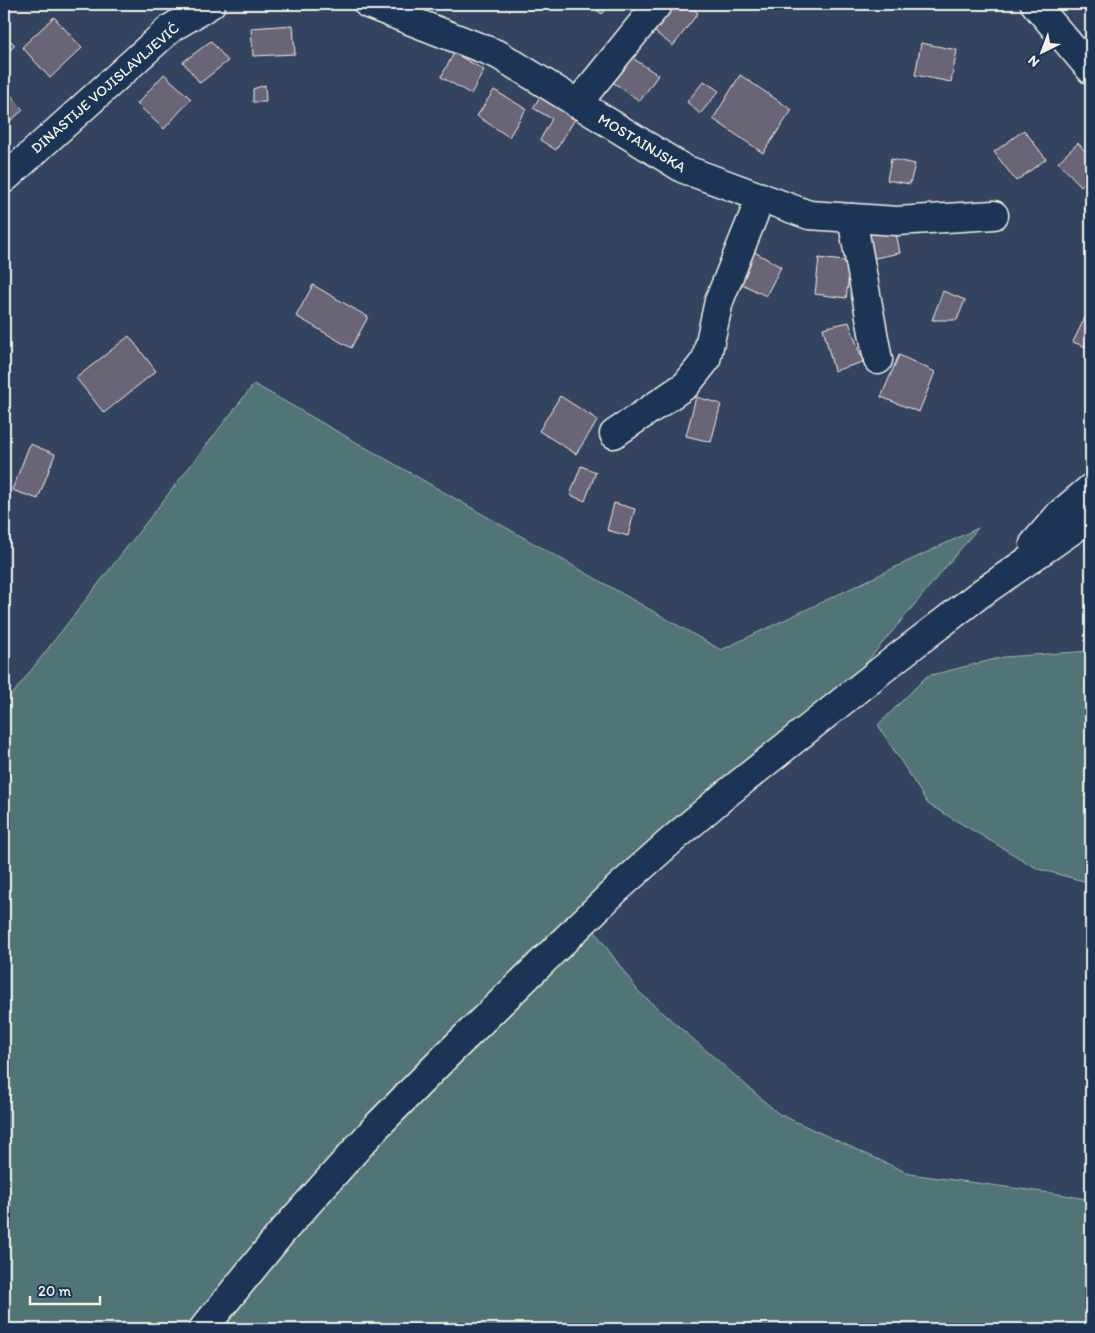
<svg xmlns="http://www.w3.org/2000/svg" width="1095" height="1333" font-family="Itim,sans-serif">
	<rect width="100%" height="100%" fill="#344360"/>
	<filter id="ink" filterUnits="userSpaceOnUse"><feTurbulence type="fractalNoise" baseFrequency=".02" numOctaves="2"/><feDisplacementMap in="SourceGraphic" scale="10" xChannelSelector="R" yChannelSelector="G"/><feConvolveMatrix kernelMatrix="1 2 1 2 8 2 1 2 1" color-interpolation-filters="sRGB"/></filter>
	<g filter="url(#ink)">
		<g fill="#517576" stroke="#a2b3af">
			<path d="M254,384l467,266 257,-122 -161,194 -231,197 52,72 141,123 131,60 155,21 26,5v129h-1087v-624z"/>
			<path d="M1091,651v232l-53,-14 -110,-65 -50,-79 49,-49 77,-19z"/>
		</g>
		<g fill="#6a6576" stroke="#f4f1e8">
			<path d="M588,4h21l-7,10z"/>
			<path d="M670,4h18l10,9 -25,33 -22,-17z"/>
			<path d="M54,17l28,31 -32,30 -28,-31z"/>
			<path d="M293,25l2,29 -42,2 -2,-28z"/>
			<path d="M4,34l11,11 -11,12z"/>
			<path d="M211,41l17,20 -28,22 -17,-21z"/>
			<path d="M921,43l36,7 -6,32 -36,-7z"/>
			<path d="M454,53l30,17 -13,24 -30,-17z"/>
			<path d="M625,53l33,22 -18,26 -32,-22z"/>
			<path d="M164,74l27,25 -27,30 -27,-25z"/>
			<path d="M740,75l52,35 -29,43 -50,-34z"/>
			<path d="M704,81l15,10 -19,23 -13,-12z"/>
			<path d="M265,85l1,17h-13v-13z"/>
			<path d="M4,87l19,23 -19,16z"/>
			<path d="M494,90l32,19 -17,28 -32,-21z"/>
			<path d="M541,95l36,21 -21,34 -16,-10 12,-21 -19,-11z"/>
			<path d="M1024,130l22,29 -30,22 -22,-29z"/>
			<path d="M1078,143l13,15v18l-10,10 -23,-24z"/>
			<path d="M891,159l24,5 -5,20 -23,-4z"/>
			<path d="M1091,201v21l-8,-16z"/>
			<path d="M895,227l5,26 -30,6 -5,-26z"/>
			<path d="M751,250l30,17 -15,29 -32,-16z"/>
			<path d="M819,258l32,4 -5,36 -31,-4z"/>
			<path d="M313,285l55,32 -17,31 -55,-32z"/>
			<path d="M943,291l22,9 -8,20h-25z"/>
			<path d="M1090,307l1,1v41l-18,-7z"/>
			<path d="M849,322l14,40 -29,9 -11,-43z"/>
			<path d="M129,336l27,35 -52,42 -28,-35z"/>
			<path d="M899,355l36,17 -16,40 -38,-15z"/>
			<path d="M560,396l38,24 -22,34 -37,-23z"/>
			<path d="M696,397l25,7 -10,38 -25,-6z"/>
			<path d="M30,444l25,10 -17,45 -26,-9z"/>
			<path d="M581,466l15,6 -11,29 -15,-6z"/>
			<path d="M614,503l21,6 -7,27 -21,-6z"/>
		</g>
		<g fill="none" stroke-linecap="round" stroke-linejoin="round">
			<defs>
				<g id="minor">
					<path d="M368,4l131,51 185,114 125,46 88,6 97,-6"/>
					<path d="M577,104l81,-100"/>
					<path d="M4,179l167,-151 40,-24"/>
					<path d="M852,218l26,142"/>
					<path d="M614,434l72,-49 20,-25 13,-59 42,-104"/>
				</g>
				<g id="major">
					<path d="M1035,4l56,66"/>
					<path d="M1034,544l26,-30 31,-26"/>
					<path d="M203,1329l80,-98 95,-106 70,-71 169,-165 55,-49 53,-45 173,-138 82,-63 111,-77"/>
				</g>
			</defs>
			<use href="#minor" stroke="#f4f1e8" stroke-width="31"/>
			<use href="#major" stroke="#f4f1e8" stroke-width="31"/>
			<use href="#minor" stroke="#1d3557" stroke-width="28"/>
			<use href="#major" stroke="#1d3557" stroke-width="28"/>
		</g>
	</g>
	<g text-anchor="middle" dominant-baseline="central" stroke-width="4.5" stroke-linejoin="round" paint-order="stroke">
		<g font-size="15" fill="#f4f1e8" stroke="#1d3557">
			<text transform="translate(105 88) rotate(-41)">DINASTIJE VOJISLAVLJEVIĆ</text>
			<text transform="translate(642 143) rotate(31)">MOSTAINJSKA</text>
		</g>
	</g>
	<rect width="1095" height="1333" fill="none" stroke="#1d3557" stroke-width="20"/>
	<rect x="10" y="10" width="1075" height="1313" fill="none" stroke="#f4f1e8" stroke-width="2" filter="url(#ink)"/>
	<g transform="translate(1042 52) rotate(222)" stroke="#1d3557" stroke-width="4" paint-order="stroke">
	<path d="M0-4L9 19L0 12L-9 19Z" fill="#f4f1e8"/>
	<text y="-8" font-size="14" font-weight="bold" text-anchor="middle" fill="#f4f1e8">N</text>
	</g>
	<path d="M30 1296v8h70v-8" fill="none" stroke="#f4f1e8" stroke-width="2.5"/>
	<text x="38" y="1296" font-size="15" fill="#f4f1e8" stroke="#1d3557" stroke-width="4" paint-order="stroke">20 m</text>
</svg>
